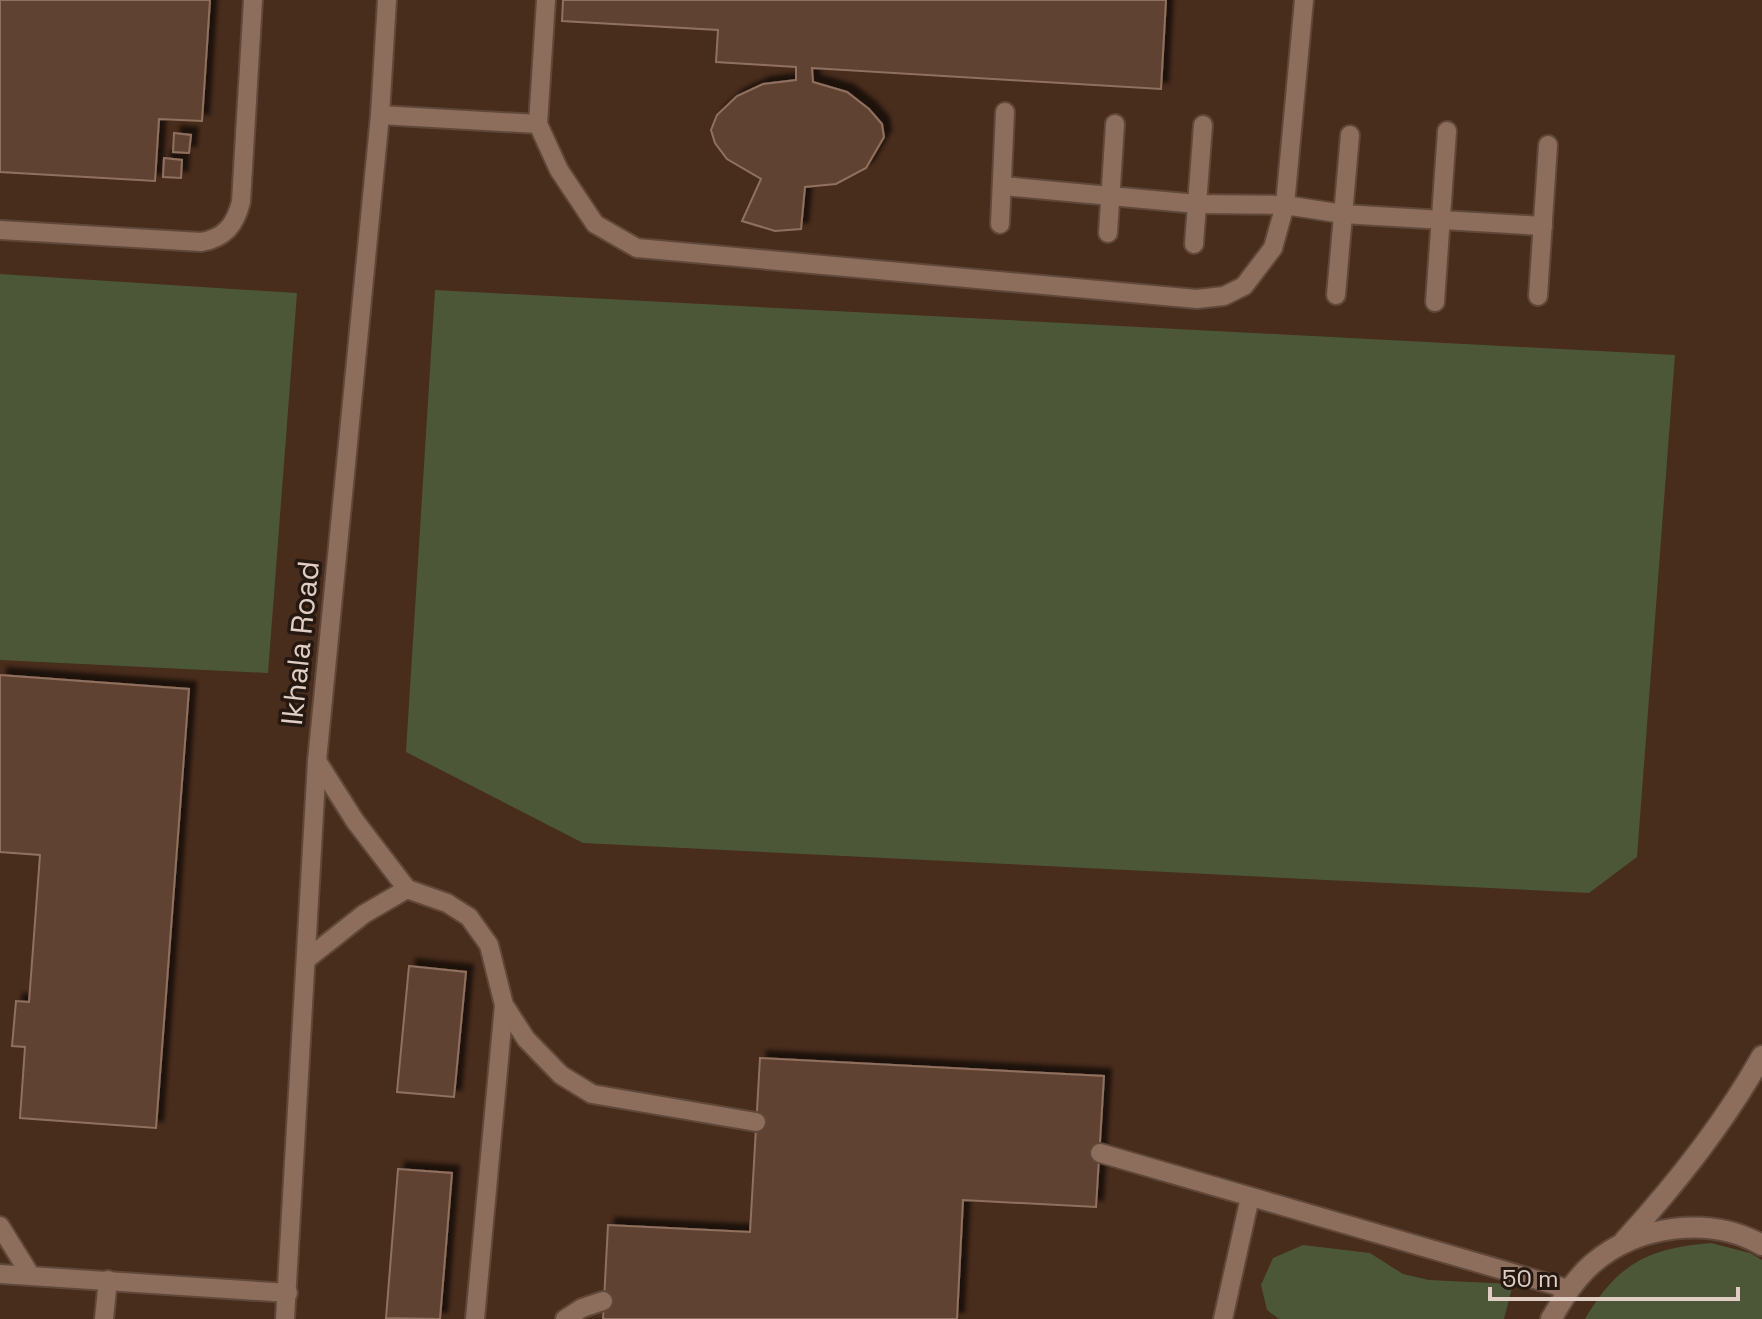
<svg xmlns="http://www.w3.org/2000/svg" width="1762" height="1319" font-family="'Space Grotesk',sans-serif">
	<defs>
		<filter id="shadow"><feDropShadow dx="7" dy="-7" stdDeviation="2" flood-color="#0009"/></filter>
	</defs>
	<rect width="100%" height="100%" fill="#482c1c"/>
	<g fill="#4c5738">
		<path d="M0,274l297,19 -29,380 -268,-13z"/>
		<path d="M435,290l1240,65 -38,502 -48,36 -1006,-50 -177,-91z"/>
		<path d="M1711,1243l39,10 12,7v59h-177c32,-55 63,-71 126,-76z"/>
		<path d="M1303,1245l67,8 33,21 26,6 84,4 -9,35h-225l-12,-9 -6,-25 12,-27z"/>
	</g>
	<g fill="#604230" stroke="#90715f" stroke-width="2" filter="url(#shadow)">
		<path d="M0,0h210l-8,121 -43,-2 -4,62 -155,-9z"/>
		<path d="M563,0h603l-5,89 -349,-21 1,14 34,10 22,17 13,15 2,13 -18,31 -30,16 -31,3 -4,42 -26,2 -33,-10 19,-42 -34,-20 -12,-16 -4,-13 6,-15 20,-19 26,-12 33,-4v-13l-80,-5 2,-32 -156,-9z"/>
		<path d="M174,133l17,2 -2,18 -16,-1z"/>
		<path d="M164,158l18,2 -1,18 -18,-1z"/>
		<path d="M0,675l189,14 -33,439 -136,-10 5,-71 -13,-1 4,-45 13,1 11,-147 -40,-3z"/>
		<path d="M409,966l57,6 -12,125 -57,-5z"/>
		<path d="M760,1058l344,18 -8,131 -133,-7 -6,119h-354l5,-94 142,7z"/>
		<path d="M398,1169l54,4 -12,146 -54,-1z"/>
	</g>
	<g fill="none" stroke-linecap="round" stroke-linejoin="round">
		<defs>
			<g id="service">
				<path d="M546,0l-8,124 21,46 36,54 42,24 560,51 27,-3 20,-10 29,-38 12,-43 19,-205"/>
				<path d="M380,115l158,9"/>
				<path d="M1003,186l194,18 88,1 58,9 200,12"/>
				<path d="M1000,224l5,-112"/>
				<path d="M0,230l201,12c24,-4 34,-17 40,-40l12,-202"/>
				<path d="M1108,233l7,-109"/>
				<path d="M1194,244l9,-119"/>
				<path d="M1336,295l14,-160"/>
				<path d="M1538,296l10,-151"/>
				<path d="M1435,302l12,-171"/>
				<path d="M317,761l38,60 52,68"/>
				<path d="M307,959l57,-45 43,-25 40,14 22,14 20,28 15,60 22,34 35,36 31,19 164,28"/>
				<path d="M1100,1153l468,136"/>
				<path d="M0,1226l31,50"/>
				<path d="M0,1274l288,19"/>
				<path d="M104,1319l4,-39"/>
				<path d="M285,1319l32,-558 63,-646 7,-115"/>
				<path d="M475,1319l29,-314"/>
				<path d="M565,1319l17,-11 21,-7"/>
				<path d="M1223,1319l27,-122"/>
			</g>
			<g id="tertiary">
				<path d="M1624,1241c53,-58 100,-117 138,-185"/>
				<path d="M1551,1319c12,-20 23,-39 41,-55 45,-39 118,-49 170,-19"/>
			</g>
		</defs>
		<use href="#service" stroke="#5f483a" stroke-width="22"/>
		<use href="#tertiary" stroke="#5f483a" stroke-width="24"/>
		<use href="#service" stroke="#8d6d5c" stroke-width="18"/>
		<use href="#tertiary" stroke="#8d6d5c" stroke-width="20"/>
	</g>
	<g text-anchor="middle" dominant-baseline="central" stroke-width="7" stroke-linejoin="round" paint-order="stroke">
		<g font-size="30" fill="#e0cec4" stroke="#251811">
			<text transform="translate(300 643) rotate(-84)">Ikhala Road</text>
		</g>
	</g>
	<path d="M1490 1287v12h248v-12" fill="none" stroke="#e0cec4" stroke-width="4"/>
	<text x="1502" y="1287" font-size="24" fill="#e0cec4" stroke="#251811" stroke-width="6" paint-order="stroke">50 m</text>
</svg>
